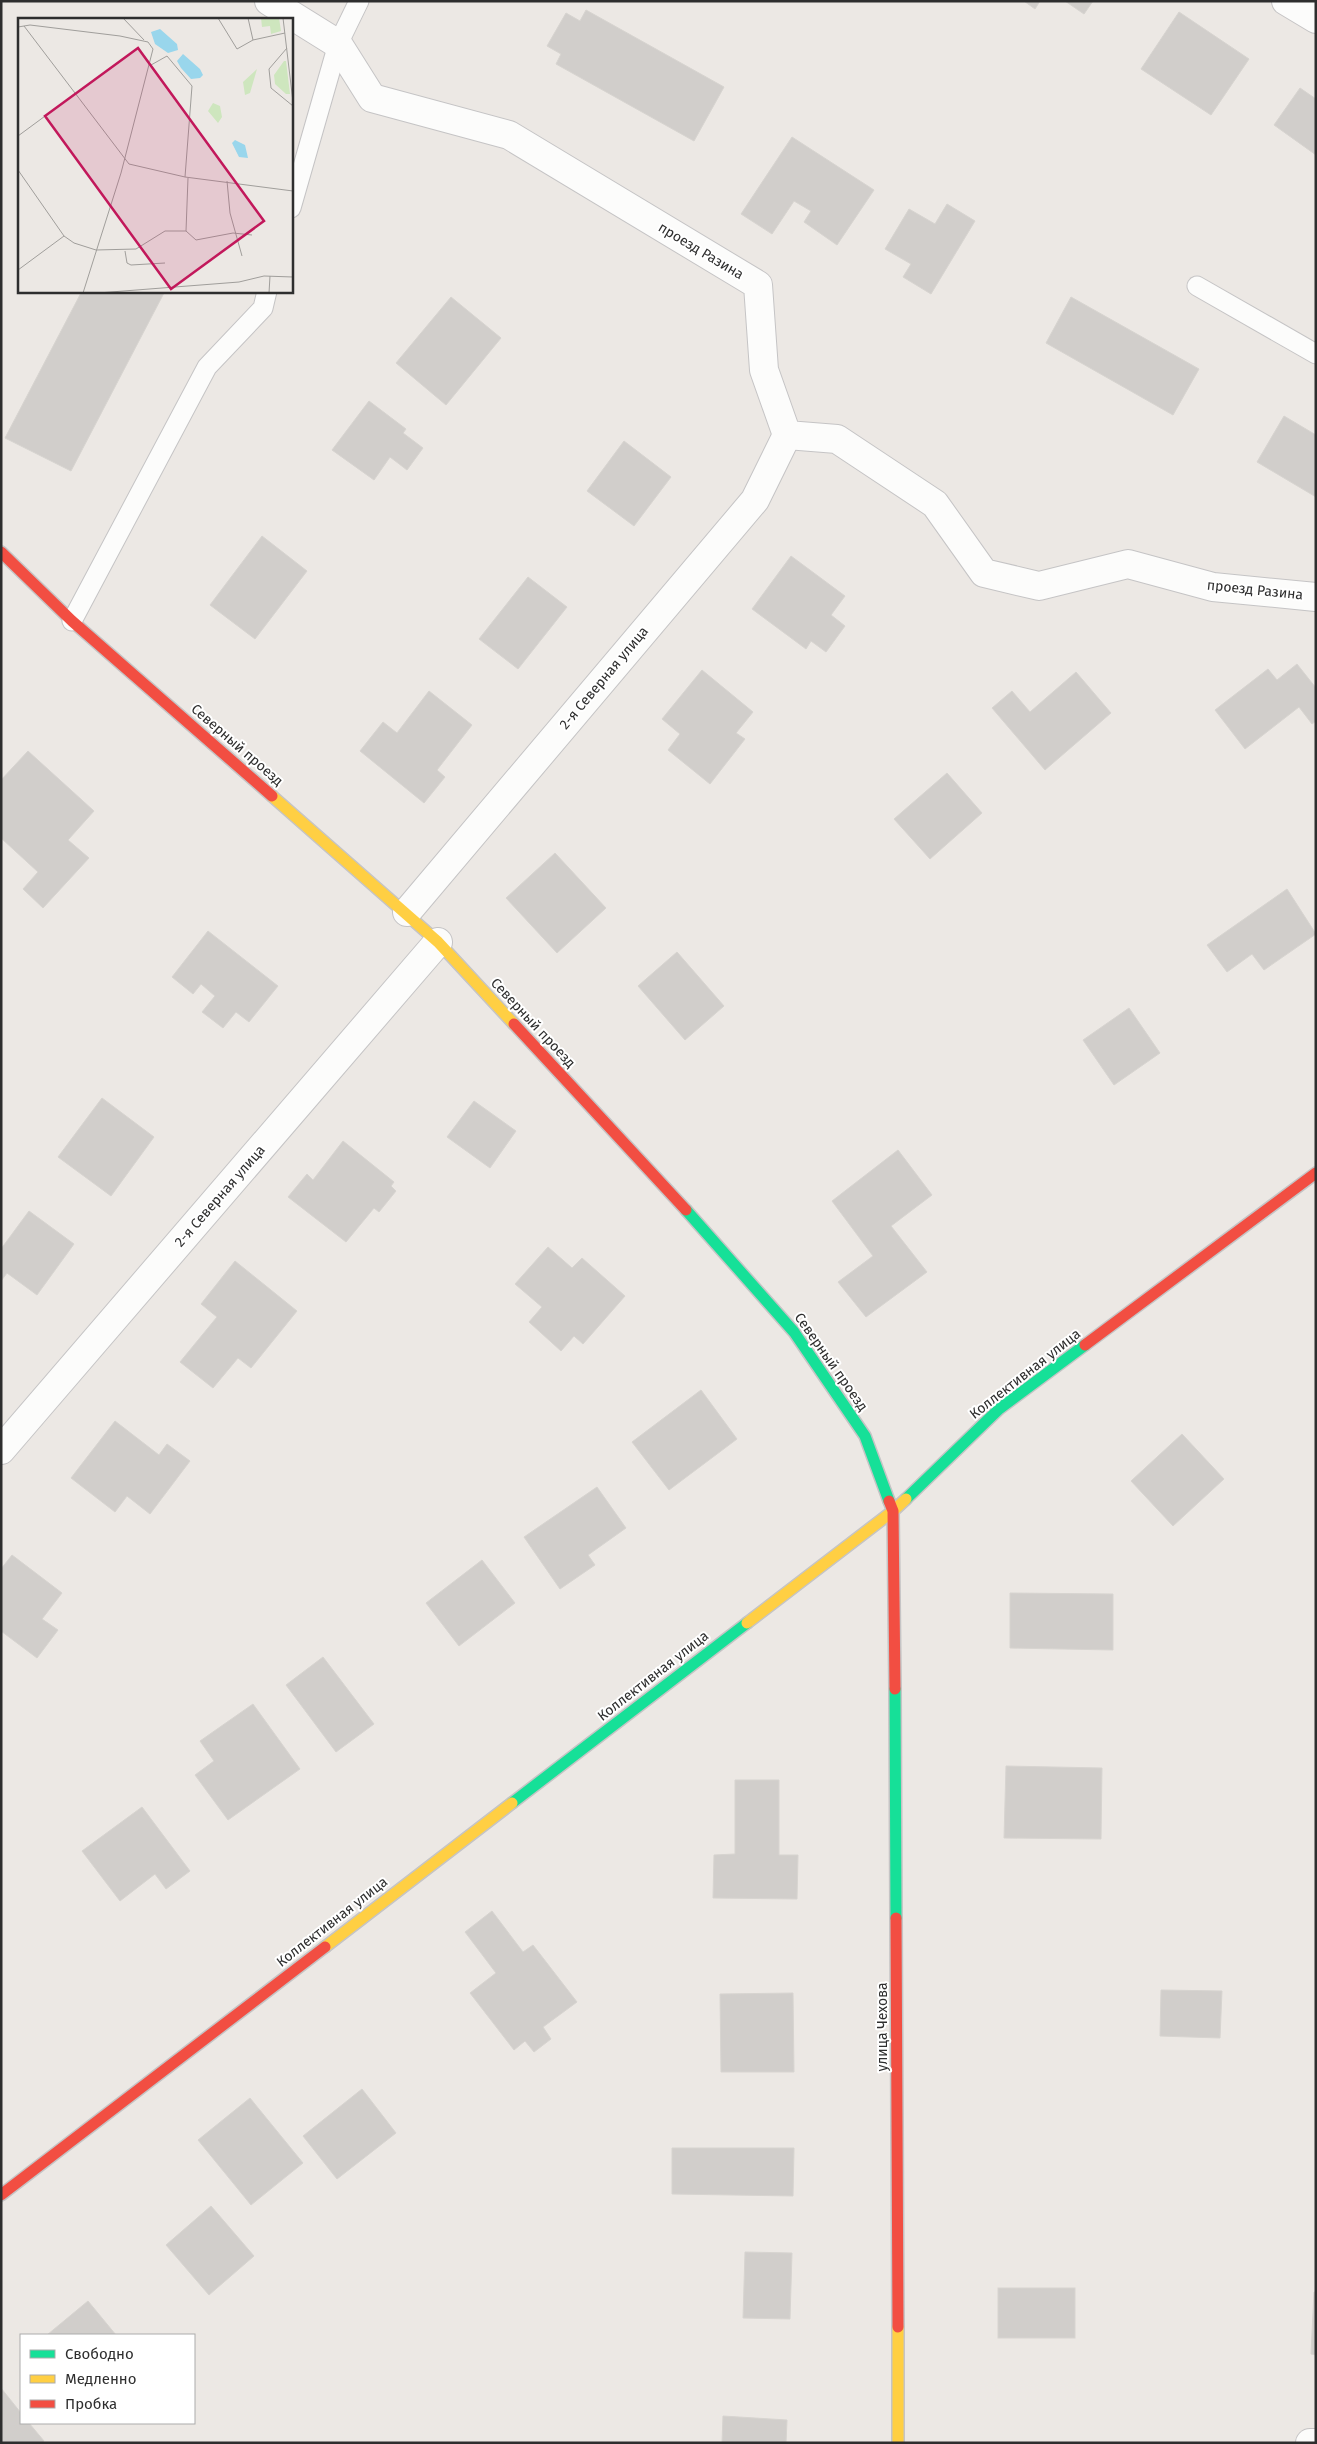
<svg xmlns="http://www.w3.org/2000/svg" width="1317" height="2444" font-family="'Fira Sans',sans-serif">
	<rect width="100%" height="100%" fill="#ece8e4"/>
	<g fill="#d1cecb" stroke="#d7d4d0">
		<path d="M1024,1h16l-5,8z"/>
		<path d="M1065,1h28l-9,13z"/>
		<path d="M586,10l138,77 -30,54 -138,-77 5,-10 -14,-8 19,-33 14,8z"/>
		<path d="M1179,12l70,47 -38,56 -70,-46z"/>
		<path d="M1300,88l16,11v56l-42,-30z"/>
		<path d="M792,137l82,53 -37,55 -33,-23 7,-11 -17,-10 -22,33 -31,-20z"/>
		<path d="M947,204l28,17 -44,73 -28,-17 8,-13 -26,-15 24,-40 26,15z"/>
		<path d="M82,291h83l-94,180 -66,-33z"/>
		<path d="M451,297l50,41 -55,67 -50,-42z"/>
		<path d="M1071,297l128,72 -26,46 -127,-72z"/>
		<path d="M369,401l37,28 -3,4 20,15 -16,22 -17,-13 -16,23 -42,-30z"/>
		<path d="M1284,416l32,19v62l-59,-35z"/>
		<path d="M624,441l47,36 -37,49 -47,-35z"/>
		<path d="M262,536l45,35 -52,68 -45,-34z"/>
		<path d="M791,556l54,40 -14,19 14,11 -19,26 -15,-11 -5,8 -54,-40z"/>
		<path d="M528,577l39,30 -49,62 -39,-30z"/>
		<path d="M1297,664l19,24v33l-4,3 -13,-17 -54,42 -30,-39 53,-41 9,11z"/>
		<path d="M702,670l51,42 -17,21 9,6 -35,45 -42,-34 12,-16 -18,-15z"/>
		<path d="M1076,672l35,41 -66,57 -53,-62 20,-17 18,21z"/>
		<path d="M429,691l43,34 -35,45 8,7 -21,26 -64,-52 23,-29 14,11z"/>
		<path d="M28,751l66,60 -26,29 21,18 -46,50 -20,-19 15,-17 -37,-34v-58z"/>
		<path d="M947,773l35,40 -52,46 -36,-40z"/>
		<path d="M555,853l51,55 -49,45 -51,-55z"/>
		<path d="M1287,889l29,45 -52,36 -12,-16 -25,18 -20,-27z"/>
		<path d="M208,931l70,55 -29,36 -13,-10 -13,16 -21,-16 13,-16 -14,-12 -8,10 -21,-17z"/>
		<path d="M677,952l47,54 -39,34 -47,-54z"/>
		<path d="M1129,1008l31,45 -46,32 -31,-45z"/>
		<path d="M102,1098l52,39 -43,59 -53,-39z"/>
		<path d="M474,1101l42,30 -26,37 -43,-31z"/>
		<path d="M343,1141l51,41 -3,4 5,5 -17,21 -5,-4 -28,34 -58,-45 19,-23 6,6z"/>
		<path d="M898,1150l34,45 -41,31 36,46 -61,45 -28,-35 35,-26 -41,-55z"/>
		<path d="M29,1211l45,33 -37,51 -30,-22 -6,8v-32z"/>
		<path d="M548,1247l24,21 10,-10 43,38 -42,48 -9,-8 -13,15 -32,-29 13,-15 -27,-23z"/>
		<path d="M235,1261l62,50 -46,57 -13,-10 -25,30 -33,-26 37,-45 -16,-13z"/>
		<path d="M701,1390l36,49 -68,51 -37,-48z"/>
		<path d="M115,1421l44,34 8,-11 23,17 -40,53 -23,-18 -12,16 -44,-34z"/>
		<path d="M1182,1434l42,45 -51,47 -42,-45z"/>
		<path d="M597,1487l29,41 -38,27 7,10 -35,24 -36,-52z"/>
		<path d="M12,1555l50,38 -20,26 16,11 -21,28 -36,-27v-62z"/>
		<path d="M482,1560l33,43 -56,43 -33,-43z"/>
		<path d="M1010,1593l103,1v56l-103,-2z"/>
		<path d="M323,1657l51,67 -38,28 -50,-67z"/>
		<path d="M253,1704l47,65 -72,51 -33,-45 19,-14 -14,-20z"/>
		<path d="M1006,1766l96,2 -1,71 -97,-1z"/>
		<path d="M735,1780h44v75h19l-1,44 -84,-1 1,-43 21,-1z"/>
		<path d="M142,1807l48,64 -24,18 -11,-15 -35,27 -38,-50z"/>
		<path d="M492,1911l31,41 10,-7 44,57 -34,25 8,12 -17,13 -9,-11 -11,9 -44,-57 26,-20 -31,-41z"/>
		<path d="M1161,1990l61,1 -2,47 -60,-2z"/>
		<path d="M793,1993l1,79h-73l-1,-78z"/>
		<path d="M362,2089l34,44 -59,46 -34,-43z"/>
		<path d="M250,2098l53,65 -52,42 -53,-65z"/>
		<path d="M672,2148h122l-1,48 -121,-2z"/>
		<path d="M211,2206l43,50 -45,39 -43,-50z"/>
		<path d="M745,2252l47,1 -2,66 -47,-1z"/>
		<rect x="998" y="2288" width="77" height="50"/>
		<path d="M1314,2292h2v63l-5,-1z"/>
		<path d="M88,2301l28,34h-69z"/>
		<path d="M1,2388l20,25v10h8l15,18 -2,2h-41z"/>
		<path d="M723,2416l64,4 -1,23h-64z"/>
	</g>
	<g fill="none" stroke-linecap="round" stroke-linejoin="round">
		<defs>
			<g id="lane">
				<path d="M291,208l47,-164 21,-43"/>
				<path d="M1197,286l119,68"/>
				<path d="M72,621l135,-254 56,-59 4,-17"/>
			</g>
			<g id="street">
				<path d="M269,1l69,43 34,54 137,37 249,150 6,85 23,65 50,4 98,65 49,69 55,13 89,-22 85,23 103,10"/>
				<path d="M1286,1l30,18"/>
				<path d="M407,912l348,-412 32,-65"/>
				<path d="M1,1450l437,-508"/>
				<path d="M1310,2443h6"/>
			</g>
			<g id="fast">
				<path d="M686,1210l108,122 71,104 24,65"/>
				<path d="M906,1499l93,-90 86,-64"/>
				<path d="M895,1689l1,229"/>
				<path d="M512,1803l235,-180"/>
			</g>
			<g id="slow">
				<path d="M272,796l166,146 76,82"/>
				<path d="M747,1623l146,-112 13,-12"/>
				<path d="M325,1947l187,-144"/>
				<path d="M898,2327v116"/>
			</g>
			<g id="jam">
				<path d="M1,552l71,69 200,175"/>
				<path d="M514,1024l172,186"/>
				<path d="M1085,1345l231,-172"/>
				<path d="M889,1501l4,10 2,178"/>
				<path d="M896,1918l2,409"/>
				<path d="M1,2195l324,-248"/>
			</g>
		</defs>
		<use href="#lane" stroke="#c5c4c5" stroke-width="21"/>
		<use href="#street" stroke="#c5c4c5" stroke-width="30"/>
		<use href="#fast" stroke="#c5c4c5" stroke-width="14"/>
		<use href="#slow" stroke="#c5c4c5" stroke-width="14"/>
		<use href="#jam" stroke="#c5c4c5" stroke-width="14"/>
		<use href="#lane" stroke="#fcfcfb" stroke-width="19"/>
		<use href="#street" stroke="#fcfcfb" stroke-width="28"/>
		<use href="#fast" stroke="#16e098" stroke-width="11"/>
		<use href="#slow" stroke="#ffcf43" stroke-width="11"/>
		<use href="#jam" stroke="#f24e42" stroke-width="11"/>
	</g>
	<g text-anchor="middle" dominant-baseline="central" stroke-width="4" stroke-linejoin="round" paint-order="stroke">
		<g font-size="14" fill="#2e2e2e" stroke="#fff">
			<text transform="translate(701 251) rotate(31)">проезд Разина</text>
			<text transform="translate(1255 590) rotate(6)">проезд Разина</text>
			<text transform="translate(604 678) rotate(-50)">2-я Северная улица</text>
			<text transform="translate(237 745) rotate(41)">Северный проезд</text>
			<text transform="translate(533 1023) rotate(47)">Северный проезд</text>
			<text transform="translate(220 1196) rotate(-49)">2-я Северная улица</text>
			<text transform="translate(831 1362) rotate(55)">Северный проезд</text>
			<text transform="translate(1025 1374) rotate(-38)">Коллективная улица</text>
			<text transform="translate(653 1676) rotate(-38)">Коллективная улица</text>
			<text transform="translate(332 1922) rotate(-38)">Коллективная улица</text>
			<text transform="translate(882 2027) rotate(-90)">улица Чехова</text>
		</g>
	</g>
	<g transform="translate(18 18)">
		<rect width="275" height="275" fill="#ece8e4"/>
		<path d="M243,0h18l2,13 -10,3 -1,-8 -8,1zM266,43h2l4,33h-4l-11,-10 -1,-9zM239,51l-7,24 -5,2 -2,-13zM195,85l7,3 2,11 -4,6 -10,-12z" fill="#cee6be"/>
		<path d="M142,11l17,15 1,6 -10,3 -13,-9 -4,-12zM165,36l17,15 3,6 -3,3 -9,1 -10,-11 -4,-7zM217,122l10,5 3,13 -9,-1 -7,-14z" fill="#99d6ec"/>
		<path fill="none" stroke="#a09e9b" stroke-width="1" d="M105,0l21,22M200,0l19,31 16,-9 -5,-22M265,0l10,84M6,8l105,138 56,13 108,14M0,9l12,-2 90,11 28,6 5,7 -32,124 -38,120M235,22l32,-7M269,30l-18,21 2,19 22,18M133,47l16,-9 25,30 -7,91M0,118l57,-42M0,152l46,66 10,7 22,7 40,-1 29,-18h21l10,9 37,-7 19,2M209,163l3,32 12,43M168,213l2,-53M107,233l2,12 4,2 34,-2M0,252l46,-34M80,275l141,-11 25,-6 29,1M251,275l1,-17"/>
		<path fill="#c2185b" fill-opacity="0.15" stroke="#c2185b" stroke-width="2.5" d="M120,30l126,173 -93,68 -126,-173z"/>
		<rect width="275" height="275" fill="none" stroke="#2e2e2e" stroke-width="2.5"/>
	</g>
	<rect width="1317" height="2444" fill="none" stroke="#2e2e2e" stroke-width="5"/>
	<rect x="20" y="2334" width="175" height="90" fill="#ffffff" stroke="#ababab"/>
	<rect x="30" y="2350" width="25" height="8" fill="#16e098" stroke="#ababab"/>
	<text x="65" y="2359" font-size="15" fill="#2e2e2e">Свободно</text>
	<rect x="30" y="2375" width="25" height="8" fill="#ffcf43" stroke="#ababab"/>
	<text x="65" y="2384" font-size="15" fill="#2e2e2e">Медленно</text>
	<rect x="30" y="2400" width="25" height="8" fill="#f24e42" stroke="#ababab"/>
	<text x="65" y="2409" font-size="15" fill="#2e2e2e">Пробка</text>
</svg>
